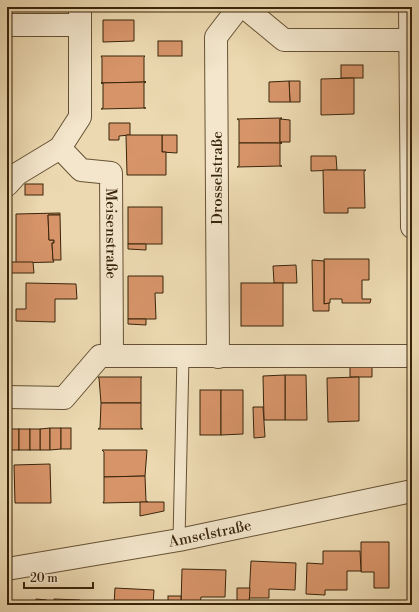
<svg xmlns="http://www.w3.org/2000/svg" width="419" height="612" font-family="'Libre Bodoni',serif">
	<rect width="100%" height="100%" fill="#ecd9b1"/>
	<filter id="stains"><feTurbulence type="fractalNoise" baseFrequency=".005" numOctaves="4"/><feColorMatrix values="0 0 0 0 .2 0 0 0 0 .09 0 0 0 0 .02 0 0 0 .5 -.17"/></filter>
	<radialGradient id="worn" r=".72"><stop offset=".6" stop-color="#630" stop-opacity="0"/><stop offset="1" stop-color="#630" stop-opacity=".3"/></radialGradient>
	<g fill="#d79469" stroke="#39250b">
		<path d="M103,20h31v21l-31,1z"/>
		<rect x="158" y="41" width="24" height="15"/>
		<path d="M101,56h44l-1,1v25h2l-45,1 1,-1v-24z"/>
		<rect x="341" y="65" width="22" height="13"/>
		<path d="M354,78v36l-33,1v-36z"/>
		<path d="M289,81h11v21h-10z"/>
		<path d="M289,81l1,21h-21v-20z"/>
		<path d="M146,82l-2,1v25h2l-45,1 2,-1v-25h-2z"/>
		<path d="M282,118l-2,1v23l2,1h-43v-23l-2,-1z"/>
		<path d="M280,119l10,1v22h-10z"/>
		<path d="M109,123h21v12l-11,1v4h-10z"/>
		<path d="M162,135h15v18l-15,-1z"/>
		<path d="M162,135v17h4v23h-39l-1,-40z"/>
		<path d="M239,143h43h-2v23h2l-45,1 2,-1z"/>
		<path d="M311,156h25l1,14 -26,1z"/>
		<path d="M323,170h43l-2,1 1,37h-17v5h-24z"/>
		<rect x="25" y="184" width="18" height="11"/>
		<rect x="128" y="207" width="34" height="37"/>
		<path d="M60,213v2h-12l1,25h5v3h-2l1,17 1,2 -38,1v-49z"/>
		<path d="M48,215h12l1,45h-8l-1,-17h2v-3h-5z"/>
		<path d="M128,244h18v6l-18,-1z"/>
		<path d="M324,259h45v21h-7v19h9l-1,4h-28v-4h-12v4l-6,1z"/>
		<path d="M312,260l12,1v43l5,-1v8h-16z"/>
		<path d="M7,262h26l1,11h-27z"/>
		<path d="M296,265l1,18h-23l-1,-17z"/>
		<path d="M128,276h35v17h-8l1,26h-28z"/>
		<path d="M26,283l50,1 1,15h-22v23l-39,-1v-12h10z"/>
		<rect x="241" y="283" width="42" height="43"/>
		<path d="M128,319h18v6l-18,-1z"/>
		<path d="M372,366v11h-22v-10z"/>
		<path d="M285,375h21l1,45h-22z"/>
		<path d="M285,375v45h-21l-1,-44z"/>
		<path d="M98,377h44l-1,1v25h-40l-2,-25z"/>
		<path d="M359,377v44l-31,1 -1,-44z"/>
		<rect x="200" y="390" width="21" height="45"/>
		<path d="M221,390h22v44l-22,1z"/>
		<path d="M101,403h40v25l2,1h-45l2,-1z"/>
		<path d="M253,407h10l2,30 -11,1z"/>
		<path d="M50,428v22h-10v-21z"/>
		<path d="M50,428h11v21l-11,1z"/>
		<rect x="61" y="428" width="10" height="21"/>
		<rect x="8" y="429" width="11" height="21"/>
		<rect x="19" y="429" width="11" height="21"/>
		<rect x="30" y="429" width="10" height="21"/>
		<path d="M102,450h45l-2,26 -41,1v-25z"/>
		<path d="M50,464l1,39h-36l-1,-38z"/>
		<path d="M145,476l1,25 2,1 -45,1 1,-2v-24z"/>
		<path d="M140,502h24v9l-24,5z"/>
		<path d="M361,542h28v46h-15v-16h-13z"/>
		<path d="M323,551h37l1,20h-14v19h-22v5l-19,-1 1,-31 16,1z"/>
		<path d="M251,561l45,2 -1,27 -26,-1v9h-20z"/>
		<path d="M182,569l44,1 -1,27h-24l-1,8h-19z"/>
		<path d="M115,588l39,2 -1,15h-39z"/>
		<path d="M237,588h13l-1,17h-12z"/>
		<rect x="168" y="596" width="13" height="9"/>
		<path d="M36,599l11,1v4l7,1h-25v-2h7z"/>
		<path d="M54,599l26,1v5h-26z"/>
		<rect x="17" y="603" width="12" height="2"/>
	</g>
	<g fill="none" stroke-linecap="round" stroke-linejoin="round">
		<defs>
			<path id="lane" d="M179,540l4,-183"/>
			<g id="street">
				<path d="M244,7l40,33h127"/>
				<path d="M410,7l2,220"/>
				<path d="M7,25h73"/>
				<path id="s1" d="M60,148l21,22 30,3 1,182"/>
				<path d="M7,185l10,-11 43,-26 20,-31v-110"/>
				<path d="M218,357l-2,-320 23,-30"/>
				<path d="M7,397l57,1 36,-42h312"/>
				<path id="s2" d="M7,569l172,-29 233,-49"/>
			</g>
		</defs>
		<use href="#lane" stroke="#665234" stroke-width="13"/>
		<use href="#street" stroke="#665234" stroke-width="24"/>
		<use href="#lane" stroke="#f3e6cc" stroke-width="11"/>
		<use href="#street" stroke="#f3e6cc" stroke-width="22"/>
	</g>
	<g text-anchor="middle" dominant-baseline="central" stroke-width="3" stroke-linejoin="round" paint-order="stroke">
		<g font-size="15" fill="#39250b" stroke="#f3e6cc">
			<text transform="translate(217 178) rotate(-90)">Drosselstraße</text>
			<text stroke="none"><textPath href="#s1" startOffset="121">Meisenstraße</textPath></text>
			<text stroke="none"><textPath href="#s2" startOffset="206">Amselstraße</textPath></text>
		</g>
	</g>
	<rect width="419" height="612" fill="none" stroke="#ecd9b1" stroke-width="24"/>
	<rect x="8" y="8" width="403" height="596" fill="none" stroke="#39250b" stroke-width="2"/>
	<rect x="12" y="12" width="395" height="588" fill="none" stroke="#39250b"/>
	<path d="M24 582v6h69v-6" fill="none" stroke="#39250b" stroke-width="2"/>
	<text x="30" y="582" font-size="12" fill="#39250b" stroke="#f3e6cc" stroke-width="3" paint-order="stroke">20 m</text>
	<rect width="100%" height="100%" filter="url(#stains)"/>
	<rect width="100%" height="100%" fill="url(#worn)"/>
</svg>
